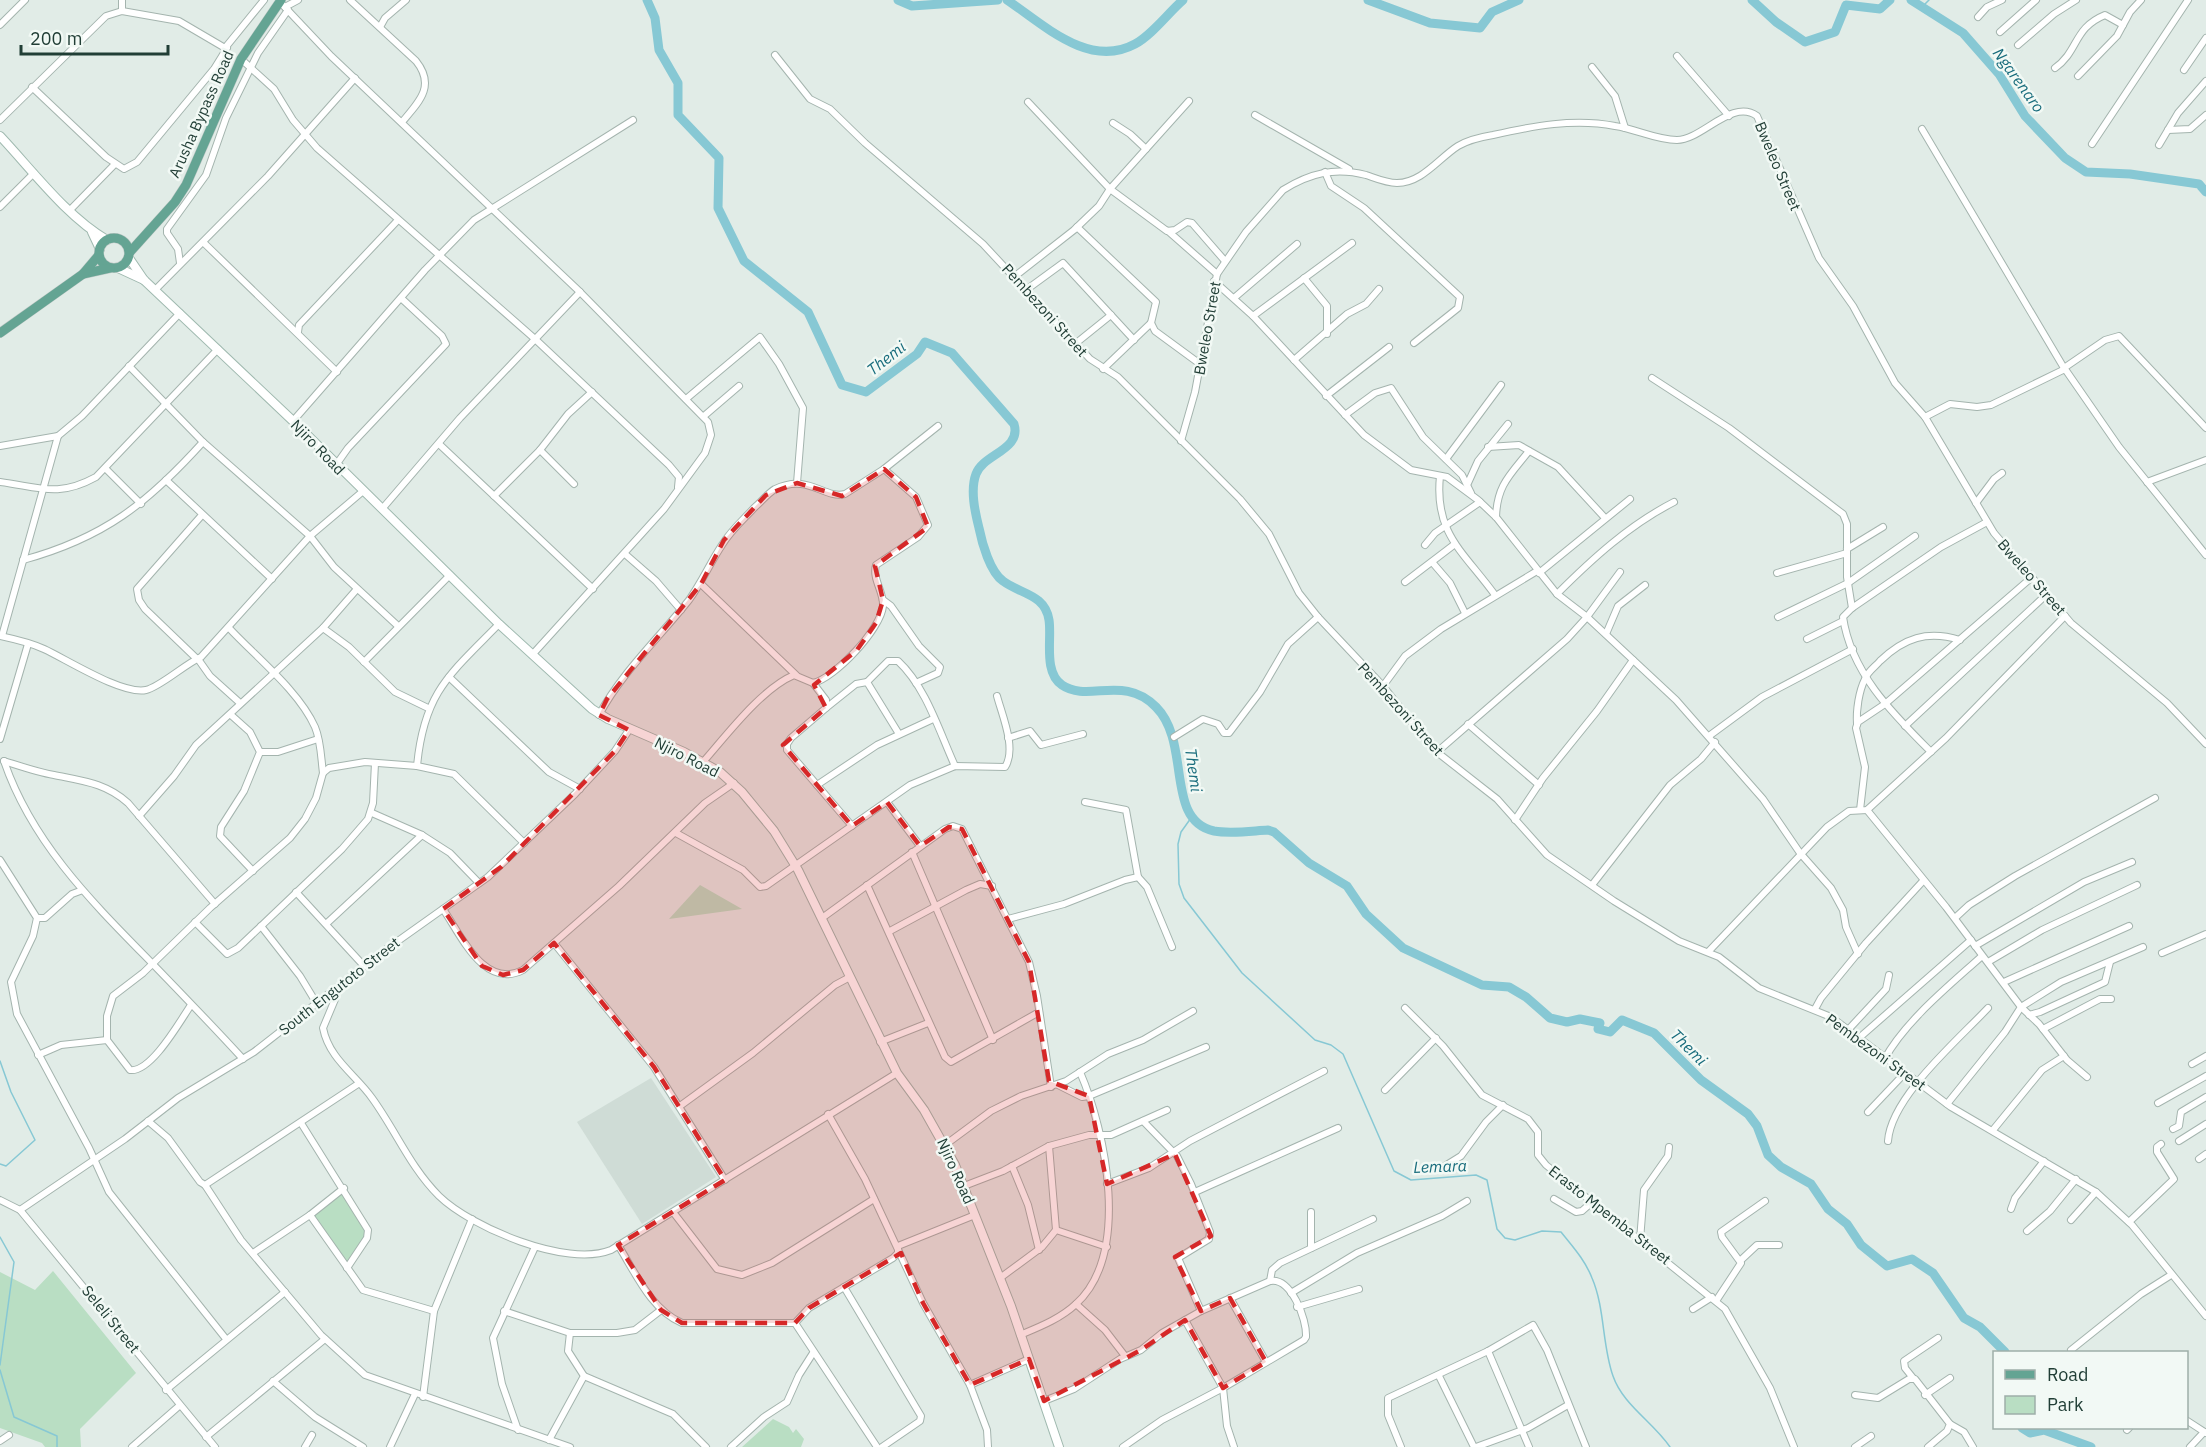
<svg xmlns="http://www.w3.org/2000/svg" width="2206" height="1447" font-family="'IBM Plex Sans',sans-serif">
	<rect width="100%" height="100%" fill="#e1ece7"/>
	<path fill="#cfdcd6" d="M651,1078l65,99 -74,47 -65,-102z"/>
	<g fill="#b9dec3">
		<path d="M700,885l42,24 -73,10z"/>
		<path d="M343,1191l24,41 -20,33 -34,-50z"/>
		<path d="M53,1271l83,102 -56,56 1,18h-36l-3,-4 -42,-15v-156l35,18z"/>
		<path d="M773,1419l16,8 4,6 3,-4 8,10 -3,8h-59z"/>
	</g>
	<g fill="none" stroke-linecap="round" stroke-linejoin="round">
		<g stroke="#87c8d4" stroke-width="1.5">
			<path d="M1922,7l7,-7"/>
			<path d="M1191,818l-10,14 -3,12 1,40 5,14 58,75 73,67 16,5 12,9 51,117 17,9 65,-5 11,5 10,49 8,9 10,2 27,-9 19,1c12,15 24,28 31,46 13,30 10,67 21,98 10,29 40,46 57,71"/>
			<path d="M0,1061l11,31 24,48 -29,26 -6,-2"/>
			<path d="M0,1237l14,25 -14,103"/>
			<path d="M0,1370l14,47 43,19v11"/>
		</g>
		<g stroke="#87c8d4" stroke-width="9">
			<path d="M647,0l8,18 4,32 19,33v32l41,43 -1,50 26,53 64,51 34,73 24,7 51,-38 8,-12 27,11 62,71c8,26 -31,30 -38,50 -6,16 -1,38 3,54 3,15 11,44 24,53 17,13 42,13 46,39 3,19 -6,52 13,65 26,18 62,-11 94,22 36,36 8,113 58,124 17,3 37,0 54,-1l6,2 35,31 38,23 19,28 37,34 79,37 27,2 17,10 24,21 17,4 13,-3 20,4 -2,6 12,3 12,-12 32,13 47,47 47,34 9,12 11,29 13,12 30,17 17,25 19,15 14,21 26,21 25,-7 21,14 31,45 16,9 25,25"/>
			<path d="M898,0l14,6 86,-6"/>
			<path d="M1007,0c37,25 82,69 128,44 17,-9 33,-31 48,-44"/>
			<path d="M1368,0l62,23 50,5 12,-16 27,-12"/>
			<path d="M1752,0l24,22 29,20 30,-10 11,-27 34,4 10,-9"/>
			<path d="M1911,0l52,33 36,41 26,42 40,42 21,14 44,2 69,10 7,8"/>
			<path d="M2022,1428l8,5 14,-3 47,17"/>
		</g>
		<defs>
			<g id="street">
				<path d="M350,0l66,61c20,25 3,41 -14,61"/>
				<path d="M280,2l51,54 249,236 128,130 3,13 -6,18 -41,56 -132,146"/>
				<path d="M285,7l13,-7"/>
				<path d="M122,11v-11"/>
				<path d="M1978,17l9,-10 15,-7"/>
				<path d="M0,25l25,-25"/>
				<path d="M380,27l5,-9 21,-18"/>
				<path d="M2000,32l36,-32"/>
				<path d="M2018,45l36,-31 22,-14"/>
				<path d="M775,55l35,44 20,10 35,34 118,101 107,115 28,18 122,122 29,35 30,59 19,24 65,69 50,63 64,50 50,56 67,46 65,40 40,16 40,31 72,29 120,90 145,85 36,33 74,91"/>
				<path d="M1677,56l52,60"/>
				<path d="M241,59l33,30 19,31 24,28 218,191 134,126 10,12 -1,10"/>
				<path d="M1592,67l23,29 10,32"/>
				<path d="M2055,68c24,-17 18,-40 50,-53l18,10"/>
				<path d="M2184,70l22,-32"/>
				<path d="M2078,76l39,-40 13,-24 11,-12"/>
				<path d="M32,87l74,70 18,12 13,-7 77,-93 13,-21"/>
				<path d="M1028,102l82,87 57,42 8,-1 12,-8 5,1 33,38"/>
				<path d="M1255,115l94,54"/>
				<path d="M0,120l106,-104 16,-5 57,10 46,27 39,-48"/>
				<path d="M1113,123l17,11 16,15"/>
				<path d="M1922,129l142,239 41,-28 14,-4 87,92"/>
				<path d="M2168,130l22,-1 16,-14"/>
				<path d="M2092,144l96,-144"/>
				<path d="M2159,145l19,-32 28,-32"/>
				<path d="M1325,172l6,14 33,22 96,89 -2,11 -44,35"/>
				<path d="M0,207l34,-34"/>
				<path d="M70,210l45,-46"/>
				<path d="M1077,227l79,75 -5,21 4,8 45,33"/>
				<path d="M1168,231l49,43"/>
				<path d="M204,243l133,129"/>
				<path d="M180,263l-2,-14 -11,-16v-4l39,-54 20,-57 32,-65 30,-43"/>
				<path d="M1014,277l60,-47 25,-24 11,-17 79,-88"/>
				<path d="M1304,278l23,28v28"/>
				<path d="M1214,281l39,35 111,119 47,35 36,7 31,23 18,17 61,77 30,23 89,83 87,99 37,54 31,35 12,22 3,17 12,27"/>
				<path d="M155,290l113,-114 87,-98"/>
				<path d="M1026,290l37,-27 71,77"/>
				<path d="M1234,298l63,-54"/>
				<path d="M1253,316l99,-73"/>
				<path d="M298,332l1,-7 99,-105"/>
				<path d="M1075,344l36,-29"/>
				<path d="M1294,360l53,-46 19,-10 13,-15"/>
				<path d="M129,366l74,76 107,94 24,31 64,59"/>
				<path d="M1103,369l48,-46"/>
				<path d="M1652,378l77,50 114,86 4,10v53l5,31"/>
				<path d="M1326,396l63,-49"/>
				<path d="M686,399l74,-62 19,27 24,44 -6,75"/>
				<path d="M1345,415l30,-22 16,-5 32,49 39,38 9,18"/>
				<path d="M704,416l35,-30"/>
				<path d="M1925,417l25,-13 27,3 14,-2 74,-36 54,78 87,108"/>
				<path d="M293,421l132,-151 49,-50 159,-100"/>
				<path d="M1181,441l14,-49 22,-118 29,-42 37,-42c27,-17 52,-23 83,-15 9,3 20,8 31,8 25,0 42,-25 61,-37 10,-6 23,-9 35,-11 40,-9 81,-17 122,-9 21,3 41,14 62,14 25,0 55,-42 80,-24l62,142 34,48 42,77 30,34 69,116 77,90 96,80 39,41"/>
				<path d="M439,444l154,145"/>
				<path d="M0,446l58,-10"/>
				<path d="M1488,447l31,-2 39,22 47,51"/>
				<path d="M540,450l34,34"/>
				<path d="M1446,459l55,-74"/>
				<path d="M336,465l12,-17 98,-104 -4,-8 -41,-38"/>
				<path d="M106,469l35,35"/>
				<path d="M1440,476c-6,58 24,76 55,119"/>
				<path d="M166,480l106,99"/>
				<path d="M0,482c39,5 58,16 96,-5l122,-128"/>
				<path d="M2147,482l59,-22"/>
				<path d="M1468,483l10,-22 30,-37"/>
				<path d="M494,496l46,-46 28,-36 24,-22"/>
				<path d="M1976,503l18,-24 8,-6"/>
				<path d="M382,509l78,-91 120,-126"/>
				<path d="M1496,517c1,-32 14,-42 33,-66"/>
				<path d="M1425,545l10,-12 45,-31"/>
				<path d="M1847,549l36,-22"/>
				<path d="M625,554l31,27 25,29"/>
				<path d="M23,560c81,-22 125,-57 180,-118"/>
				<path d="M1432,562l18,21 15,30"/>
				<path d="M1539,573l91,-74"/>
				<path d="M1777,573l70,-20"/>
				<path d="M1405,582l50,-38"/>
				<path d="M701,584l95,91"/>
				<path d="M1557,594c35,-35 72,-69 117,-92"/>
				<path d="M883,600l8,6 28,40 21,21 -2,6 -22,10"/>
				<path d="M1778,617l70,-34 67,-47"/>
				<path d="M229,628c27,29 70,63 86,99 6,14 6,31 8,46"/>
				<path d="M323,628l26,19 46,45 33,16"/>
				<path d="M1606,634l12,-28 27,-21"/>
				<path d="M0,636c14,3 31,7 44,13 22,10 78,46 102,41 14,-3 39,-26 55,-33l109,-121 52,-44"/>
				<path d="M2,636l56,-200 24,-20 98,-103"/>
				<path d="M1807,639l36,-18"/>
				<path d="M197,659l-52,-50 -6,-9 -2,-11 65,-74"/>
				<path d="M198,659l12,17 30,27"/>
				<path d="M364,662l86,-87"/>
				<path d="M449,677l100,95 31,17"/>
				<path d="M867,682l21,-21h10c28,26 41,70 57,105"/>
				<path d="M813,683l13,17v8l-35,30 -4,6v6l65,76"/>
				<path d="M1383,686l22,-30 36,-27 96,-58"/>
				<path d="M826,708l30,-24 11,-2 32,52"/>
				<path d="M231,715l19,17 10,20 -16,39 -23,36 -1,9 33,35"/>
				<path d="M599,715c23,-43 60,-77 90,-115 13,-18 21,-37 33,-55 9,-15 22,-26 33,-38 7,-6 12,-13 20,-18 34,-16 48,10 70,5l39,-25 54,-43"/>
				<path d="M1468,724l71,61"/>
				<path d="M1857,724c-1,-14 2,-33 8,-45 2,-7 11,-13 15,-18 24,-23 47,-31 80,-21"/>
				<path d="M1905,726l141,-131"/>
				<path d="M1709,736l53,-39 91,-48"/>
				<path d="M1174,737l29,-18 15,5 6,9h5l31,-41 28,-48 30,-27"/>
				<path d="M1008,738l22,-7 11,14 42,-11"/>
				<path d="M0,739l28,-95"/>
				<path d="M260,752h18l40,-13"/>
				<path d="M1437,752l130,-113 20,-22 33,-45"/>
				<path d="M1931,752c-38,-38 -80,-79 -88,-135l9,-9 89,-61 46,-25"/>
				<path d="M4,761c27,79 84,137 141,195 33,34 66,68 98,103"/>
				<path d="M4,761c16,5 33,11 50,14 29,6 52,8 74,28l87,101"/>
				<path d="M703,762c23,-26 58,-73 91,-87l19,8c22,-5 68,-54 70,-77 1,-14 -11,-27 -7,-41l42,-28 10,-12 -12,-28 -32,-28"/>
				<path d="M417,766c7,-74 33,-92 82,-142"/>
				<path d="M817,785l60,-40 56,-26"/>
				<path d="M887,802l33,44"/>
				<path d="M1085,802l41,8 12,67"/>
				<path d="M1860,810l5,-43 -9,-39 2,-6 27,-18 146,-126"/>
				<path d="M1867,810l79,97 75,100 18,17 28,36 20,17"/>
				<path d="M372,813l50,22 28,18 29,30"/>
				<path d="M139,816l35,-40 22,-31 127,-117 34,-39"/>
				<path d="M1515,820l28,-42 54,-67 36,-51"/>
				<path d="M676,833l67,37 17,17 6,-1 144,-101 45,-19 50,1c12,-18 -3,-52 -8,-71"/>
				<path d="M912,852l81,188"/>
				<path d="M0,860l37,58 -4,18 -22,46 6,32 72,134 20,44 117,147"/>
				<path d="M867,885l78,172 6,5 88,-50"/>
				<path d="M1592,885l78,-100 31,-26 14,-17"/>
				<path d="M296,892l68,74"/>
				<path d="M443,909c18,26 41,81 80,61l96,-84 86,-83 29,-20"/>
				<path d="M37,918h8l27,-24 8,-3"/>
				<path d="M822,918l123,-89 8,-3 9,3 67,133 8,34 14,91"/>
				<path d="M1955,918l14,-13 46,-29 140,-78"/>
				<path d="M1008,919l56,-15 61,-24 13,-3 9,10 25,60"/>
				<path d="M195,922l32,32 11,-6 104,-99 26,-30 5,-16 2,-40"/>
				<path d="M326,924l96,-89"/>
				<path d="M261,926l39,50 17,28"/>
				<path d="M890,931l76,-41 14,-6 12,2"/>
				<path d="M554,943l100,124 71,113"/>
				<path d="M1975,946l109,-64 48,-20"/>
				<path d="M1709,951l118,-124 22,-16 18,-1 79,-72 119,-122"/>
				<path d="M2162,953l44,-19"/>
				<path d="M1988,962l54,-32 95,-45"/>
				<path d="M2004,982l125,-56"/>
				<path d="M336,989v8l-13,31c6,31 33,47 49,70 24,33 38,69 67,98 32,31 127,72 172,54l286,-177"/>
				<path d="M1405,1008l38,38 39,49 46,24 10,13v23l8,10 179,144 45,79 24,59"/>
				<path d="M1815,1009l6,-11 45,-55 57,-62"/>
				<path d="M2029,1015l11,-3 65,-30 5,-20"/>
				<path d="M2043,1029l57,-30h11"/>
				<path d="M1848,1030l38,-41 3,-14"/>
				<path d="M1859,1038l112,-98"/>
				<path d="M107,1040v-24l6,-20 30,-23 67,-65 80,-70 15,-19 11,-21 7,-25 6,-5 36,-6 52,4 37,8 70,69"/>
				<path d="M880,1042l48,-19"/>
				<path d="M38,1055l23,-10 46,-5 23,30c21,3 50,-49 61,-65"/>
				<path d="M1884,1060c21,-39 66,-75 98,-104"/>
				<path d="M2192,1064l14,-8"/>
				<path d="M1058,1085l24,12 7,-1 117,-49"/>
				<path d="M1385,1090l51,-52"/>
				<path d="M2158,1103l48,-27"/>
				<path d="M1947,1104l58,-72 16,-25 40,-25 82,-35"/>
				<path d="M680,1106l73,-53 82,-68 15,-8"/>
				<path d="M1868,1112l36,-38"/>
				<path d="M828,1114l37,65 58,124 47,82 17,45 1,17"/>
				<path d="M148,1121l20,17 32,44 5,3 153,-101"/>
				<path d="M1143,1121l34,35 14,28 19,48 -1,7 -31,19 23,53"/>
				<path d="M301,1123l67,107 -1,8 -20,30"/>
				<path d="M2173,1129l6,-3 2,-14 25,-15"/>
				<path d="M1993,1130l49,-60 22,-14"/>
				<path d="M1888,1141c3,-44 70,-101 100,-133"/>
				<path d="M2179,1141l27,-17"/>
				<path d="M945,1145l46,-34 30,-15 45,-15 42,-27 35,-14 50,-29"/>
				<path d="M1049,1146l7,84"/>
				<path d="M2199,1159l7,-5"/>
				<path d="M1012,1166l16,39 11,45"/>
				<path d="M1440,1169l21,-13 25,-34 17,-17"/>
				<path d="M1107,1184l42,-16 41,-27 134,-70"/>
				<path d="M205,1185l36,55 80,95 44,40 205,72"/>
				<path d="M964,1186l39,-15 46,-25 40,-11h22l56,-25"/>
				<path d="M1195,1192l143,-64"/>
				<path d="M1554,1199l22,13 6,-1 10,-9"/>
				<path d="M0,1200l20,10 195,237"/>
				<path d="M2011,1209l4,-11 29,-37"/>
				<path d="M20,1210l105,-71 53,-41 76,-46 127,-99 107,-76 87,-83 40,-43 14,-21"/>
				<path d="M673,1212l44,57 25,6 30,-12 102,-64"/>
				<path d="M310,1215l53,75 71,21"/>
				<path d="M2071,1220l25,-28"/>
				<path d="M2129,1222l45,-43 -17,-27v-5l4,-3"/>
				<path d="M2027,1231l23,-20 26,-32"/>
				<path d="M1640,1240l4,-50 24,-34 1,-9"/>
				<path d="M618,1245c17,27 33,65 64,78h113l82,124"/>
				<path d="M1311,1248v-36"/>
				<path d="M253,1253l57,-38 34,-27"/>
				<path d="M1741,1260l16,-15h22"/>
				<path d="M1000,1278l42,-31 14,-17 51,17"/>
				<path d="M1270,1281l2,-11 8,-7 93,-44"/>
				<path d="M844,1287l77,129 -1,5 -38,26"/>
				<path d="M1291,1293l66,-40 85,-37 25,-15"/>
				<path d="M1230,1298l36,64"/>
				<path d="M1716,1301l25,-38 -19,-26 -1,-5 44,-31"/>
				<path d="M1076,1304l29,26 20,26"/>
				<path d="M1297,1307l62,-18"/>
				<path d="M1693,1309l19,-12"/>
				<path d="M504,1311l66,22h47l18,-3 26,-20"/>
				<path d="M1185,1320l38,68 4,38 7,21"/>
				<path d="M795,1323l14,-15 84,-50 5,-5v-7l77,-31"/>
				<path d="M1020,1335c19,-8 40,-16 56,-31 55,-50 30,-172 4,-232"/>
				<path d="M2071,1350l70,-56 30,-19"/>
				<path d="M1488,1351l41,96"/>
				<path d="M584,1376l89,38 33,33"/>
				<path d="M1439,1376l35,71"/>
				<path d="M1913,1378l-8,-10 -1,-7 34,-23"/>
				<path d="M273,1381l42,36 48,30"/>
				<path d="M970,1385l59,-26"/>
				<path d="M166,1390l119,-98"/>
				<path d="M1855,1395l23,3 31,-19h6l35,45 -3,7 -19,16"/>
				<path d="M1925,1395l25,-17"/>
				<path d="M423,1397l11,-86 38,-92"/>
				<path d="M1044,1401l30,-12 46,-30 21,-9 21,-17 39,-22 69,-30c21,-4 37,38 36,56l-2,3 -81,48 -61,32 -39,27"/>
				<path d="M2186,1420l20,13"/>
				<path d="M1950,1424l14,8 9,15"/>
				<path d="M518,1430l-16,-46 -9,-46 42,-91"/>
				<path d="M2127,1430l2,-2"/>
				<path d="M206,1437l119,-98"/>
				<path d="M549,1440l35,-64 -16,-25 2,-18"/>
				<path d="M0,1441l9,-6"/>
				<path d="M132,1447l47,-41"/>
				<path d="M305,1447l7,-12"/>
				<path d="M390,1447l25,-53"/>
				<path d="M731,1447l33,-30 23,-15 12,-27 14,-22"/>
				<path d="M1401,1447l-13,-32v-17l100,-47 45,-26 14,25 39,97"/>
				<path d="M1476,1447l52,-19 40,-23"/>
				<path d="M1855,1447l16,-11"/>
				<path d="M2190,1447l14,-15"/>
			</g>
			<g id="secondary">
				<path d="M0,136c32,34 67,81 107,104"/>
				<path d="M92,232l8,17"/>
				<path d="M129,258l15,22 149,141 206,203 93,85 16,10 76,33 36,20 22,20 32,39 24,39 99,203 27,37 31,55 56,141 48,141"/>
				<path d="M118,268l26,12"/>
			</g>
			<g id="primary">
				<circle cx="114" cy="253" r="15"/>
				<path d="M130,252l45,-50 11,-17 55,-126 40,-59"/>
				<path d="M83,274l27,-6"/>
				<path d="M0,333l83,-59 16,-19"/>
			</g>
		</defs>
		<use href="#street" stroke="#a4b4ae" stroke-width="8"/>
		<use href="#secondary" stroke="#9fb9af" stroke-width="10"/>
		<use href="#primary" stroke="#c1c9c7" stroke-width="10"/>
		<use href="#street" stroke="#fff" stroke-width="6"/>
		<use href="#secondary" stroke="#fff" stroke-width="8"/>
		<use href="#primary" stroke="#64a493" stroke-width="9"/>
	</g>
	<path fill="#d62828" fill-opacity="0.2" stroke="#d62828" stroke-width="4.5" stroke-dasharray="12 8" stroke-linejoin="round" d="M884,469l32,28 12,30 -53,39 8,34 -7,23 -19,27 -43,35 12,23 -43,37 69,81 35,-24 33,44 29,-19 13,2 67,133 20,119 40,15 18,88 68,-30 36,82 -36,21 26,54 29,-13 36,64 -43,26 -38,-68 -44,30 -97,51 -15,-42 -59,26 -47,-82 -22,-50 -92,55 -14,15h-113l-21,-13 -43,-65 107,-65 -71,-113 -100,-124 -31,27 -20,5 -21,-9 -39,-57 58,-42 114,-116 14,-21 -30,-15 8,-16 94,-115 23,-44 42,-45 31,-12 45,13z"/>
	<g text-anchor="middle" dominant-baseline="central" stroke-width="5" stroke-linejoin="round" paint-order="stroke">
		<g font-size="15" fill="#213e36" stroke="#f2f9f5">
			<text transform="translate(201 114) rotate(-66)">Arusha Bypass Road</text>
			<text transform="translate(1778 166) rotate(67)">Bweleo Street</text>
			<text transform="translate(1045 310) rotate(48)">Pembezoni Street</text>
			<text transform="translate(1207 328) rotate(-80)">Bweleo Street</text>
			<text transform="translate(318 447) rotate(46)">Njiro Road</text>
			<text transform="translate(2032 577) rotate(49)">Bweleo Street</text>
			<text transform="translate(1401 709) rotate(48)">Pembezoni Street</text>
			<text transform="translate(687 757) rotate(27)">Njiro Road</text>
			<text transform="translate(339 986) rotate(-38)">South Engutoto Street</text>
			<text transform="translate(1876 1052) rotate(36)">Pembezoni Street</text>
			<text transform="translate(956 1171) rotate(66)">Njiro Road</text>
			<text transform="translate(1610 1215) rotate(38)">Erasto Mpemba Street</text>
			<text transform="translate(111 1319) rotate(51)">Seleli Street</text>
		</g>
		<g font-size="16" font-style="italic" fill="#186c7c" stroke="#f2f9f5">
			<text transform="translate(2019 80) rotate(54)">Ngarenaro</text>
			<text transform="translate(886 358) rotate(-38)">Themi</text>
			<text transform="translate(1194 770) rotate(82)">Themi</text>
			<text transform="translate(1689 1047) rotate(45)">Themi</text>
			<text transform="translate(1440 1166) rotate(-2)">Lemara</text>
		</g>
	</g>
	<rect x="1993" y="1351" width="195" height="78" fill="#f2f9f5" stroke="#9eaea9" stroke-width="1.5"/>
	<rect x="2005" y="1370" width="30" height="9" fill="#64a493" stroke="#9eaea9" stroke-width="1.5"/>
	<text x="2047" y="1381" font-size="18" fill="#213e36">Road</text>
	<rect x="2005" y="1396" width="30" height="18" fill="#b9dec3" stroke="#9eaea9" stroke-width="1.5"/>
	<text x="2047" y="1411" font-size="18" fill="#213e36">Park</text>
	<path d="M21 45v9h147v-9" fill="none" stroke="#213e36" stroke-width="3"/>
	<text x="30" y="45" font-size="18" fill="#213e36" stroke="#f2f9f5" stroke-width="4.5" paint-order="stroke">200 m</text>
</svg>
